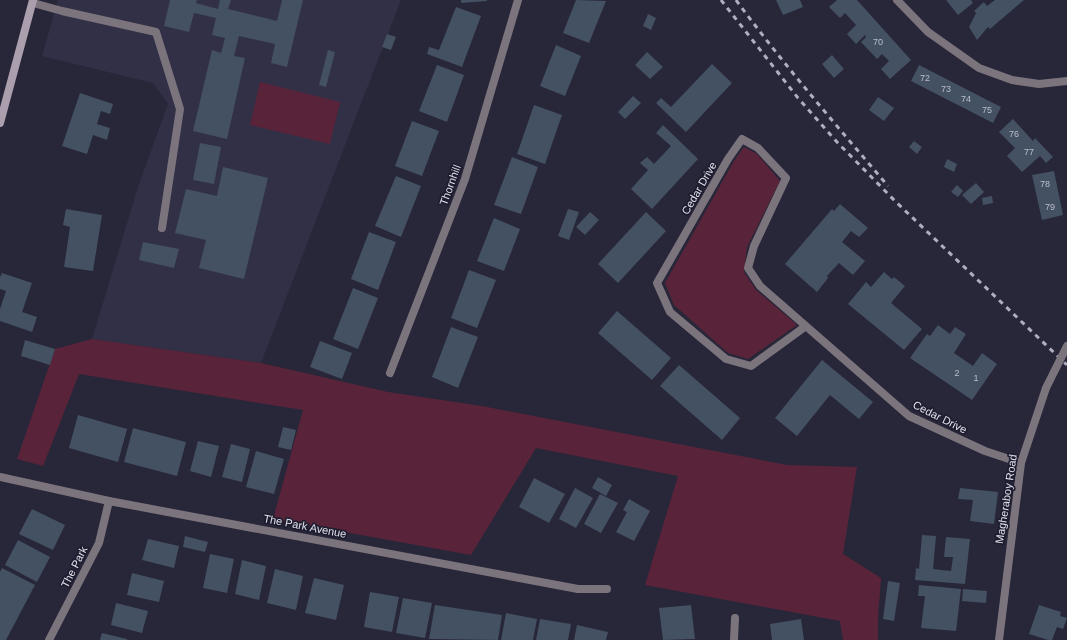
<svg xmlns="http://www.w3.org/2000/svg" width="1067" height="640" font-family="Arial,sans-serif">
	<rect width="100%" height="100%" fill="#282639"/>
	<path fill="#323047" d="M58,0h343l-140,363 -169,-24 46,-152 30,-83 -15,-21 -111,-27z"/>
	<g fill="#59243a">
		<path d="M260,82l80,20 -10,42 -80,-19z"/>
		<path d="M744,147l13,7 23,27 -33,66 -3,25 12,18 41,35 -49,34 -20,-6 -54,-48 -9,-22 69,-122z"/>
		<path d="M92,339l169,24 127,29 94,14 305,59 70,2 -14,87 38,24 -3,40v22h-35l-3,-19 -195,-36 33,-109 -142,-28 -65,107 -198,-36 30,-109 -224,-36 -36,92 -26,-7 38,-110z"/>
	</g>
	<g fill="#435162">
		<path d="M170,0h27l-1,3 22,6 2,-9h11l-3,9 49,12 5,-21h21l-16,67 -16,-4 4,-19 -36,-8 -5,20 11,2 -18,81 -34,-8 19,-81 9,3 4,-15 -13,-3 4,-17 -22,-5 -5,19 -25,-6z"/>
		<path d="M461,0h26v1l-26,2z"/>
		<path d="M576,0l30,1 -17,42 -26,-10z"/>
		<path d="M776,0h24l3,7 -20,8z"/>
		<path d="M837,0h20l54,60 -21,19 -9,-10 8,-8 -7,-7 -5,5 -16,-17 5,-5 -1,-2 -9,9 -9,-10 9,-9 -11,-12 -5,5 -11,-11z"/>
		<path d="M946,0h25l2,3 -15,12z"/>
		<path d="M995,0h29l-34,29 -2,-2 -11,13 -8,-13 7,-14 -2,-2 10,-9 3,4z"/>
		<path d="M456,7l25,9 -19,51 -35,-13 2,-7 10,3z"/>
		<path d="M648,14l8,4 -5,12 -8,-4z"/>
		<path d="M387,34l9,3 -5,13 -9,-3z"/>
		<path d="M556,45l25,11 -16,40 -25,-10z"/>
		<path d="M328,50l7,2 -9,35 -7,-2z"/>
		<path d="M647,52l16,15 -13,12 -15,-14z"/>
		<path d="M832,55l12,14 -10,9 -12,-14z"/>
		<path d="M712,64l20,19 -46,49 -30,-29 5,-5 10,9z"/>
		<path d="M437,65l27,10 -17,47 -28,-11z"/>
		<path d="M919,65l82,42 -8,16 -82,-42z"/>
		<path d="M80,93l33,11 -3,10 -9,-3 -4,13 13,4 -3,12 -14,-5 -6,19 -25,-8z"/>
		<path d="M633,96l8,7 -16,16 -7,-7z"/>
		<path d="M878,97l16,11 -10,13 -15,-11z"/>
		<path d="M534,105l28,10 -17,49 -28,-10z"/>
		<path d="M1013,119l20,22 2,-3 18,19 -7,6 -6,-7 -18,16 -15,-16 8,-8 -16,-16z"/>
		<path d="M412,121l27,10 -17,45 -27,-10z"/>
		<path d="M663,125l35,34 -46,50 -21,-20 17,-19 -8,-7 7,-6 7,7 17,-18 -15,-13z"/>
		<path d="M914,141l8,6 -5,7 -8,-7z"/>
		<path d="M200,143l21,4 -7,37 -21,-4z"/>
		<path d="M512,157l26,10 -17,47 -27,-9z"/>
		<path d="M947,159l10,5 -3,8 -10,-5z"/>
		<path d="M223,167l45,11 -24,101 -45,-11 7,-28 -31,-7 11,-44 31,7z"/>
		<path d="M1054,171l9,44 -21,5 -10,-45z"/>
		<path d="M396,176l25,10 -20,51 -26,-11z"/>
		<path d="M976,183l8,9 -13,12 -9,-9z"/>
		<path d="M957,185l6,6 -5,6 -7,-5z"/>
		<path d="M992,196l1,7 -10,2 -1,-7z"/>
		<path d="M840,204l28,24 -9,9 -8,-6 -9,11 23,19 -12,14 -14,-12 -12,13 1,2 -11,14 -32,-28 47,-55 2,2z"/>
		<path d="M66,209l36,6 -9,56 -29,-4 6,-40 -7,-2z"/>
		<path d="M568,209l11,3 -10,28 -11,-4z"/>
		<path d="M590,212l9,8 -14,15 -9,-8z"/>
		<path d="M646,212l20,19 -48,52 -20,-19z"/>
		<path d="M494,218l26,11 -16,42 -27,-10z"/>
		<path d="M369,232l27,10 -18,48 -27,-11z"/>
		<path d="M143,242l36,7 -5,19 -35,-8z"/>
		<path d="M469,270l27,10 -19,48 -26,-10z"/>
		<path d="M884,272l8,7 2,-2 11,9 -14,17 31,26 -18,21 -56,-46 18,-22 5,5z"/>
		<path d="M2,273l30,10 -10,29 15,5 -5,15 -32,-11v-12l6,-18 -6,-2v-12z"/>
		<path d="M353,288l25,10 -20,51 -25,-10z"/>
		<path d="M617,311l54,47 -19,22 -54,-47z"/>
		<path d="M938,325l12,9 5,-7 11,7 -12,19 19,13 9,-13 15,11 -25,36 -62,-42 17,-24 3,2z"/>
		<path d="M451,327l27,10 -20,51 -26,-11z"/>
		<path d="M25,340l30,9 -5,16 -29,-9z"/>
		<path d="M320,341l32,12 -10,26 -32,-12z"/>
		<path d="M822,360l51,42 -14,17 -29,-24 -33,41 -22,-18z"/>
		<path d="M679,365l61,53 -18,22 -62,-54z"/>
		<path d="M78,415l49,14 -9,33 -49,-14z"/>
		<path d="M283,427l13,3 -5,20 -13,-3z"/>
		<path d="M133,428l53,14 -9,34 -53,-14z"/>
		<path d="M198,441l21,5 -8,31 -21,-6z"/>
		<path d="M231,444l19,5 -8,33 -20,-5z"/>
		<path d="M256,451l28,8 -10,35 -28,-7z"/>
		<path d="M598,477l14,8 -6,11 -14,-8z"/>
		<path d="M534,478l31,16 -16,29 -30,-16z"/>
		<path d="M575,488l18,10 -17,30 -17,-9z"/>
		<path d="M960,488l38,4 -4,32 -24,-3 3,-21 -15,-1z"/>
		<path d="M600,494l18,9 -17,30 -17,-9z"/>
		<path d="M629,499l21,12 -16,30 -18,-9 11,-20 -4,-2z"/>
		<path d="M32,509l33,16 -12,25 -34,-16z"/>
		<path d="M922,535l14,1 -3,33 18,2 2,-14h-9l2,-20 24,2 -5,45 -50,-4 1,-12 3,1z"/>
		<path d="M185,536l23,6 -3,10 -22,-5z"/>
		<path d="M148,539l31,7 -5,22 -32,-8z"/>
		<path d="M18,540l32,17 -13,25 -32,-17z"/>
		<path d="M210,554l24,5 -7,34 -24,-5z"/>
		<path d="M242,560l24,6 -7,34 -24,-6z"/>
		<path d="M2,568l33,17 -29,55h-6v-68z"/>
		<path d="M275,569l28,7 -7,34 -29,-7z"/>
		<path d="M132,573l32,8 -5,21 -32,-7z"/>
		<path d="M314,578l30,7 -8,35 -31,-7z"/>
		<path d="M888,581l12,2 -6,38 -11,-2z"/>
		<path d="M919,585l42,4 -5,42 -35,-3 4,-32h-7z"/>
		<path d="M963,589l24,2 -1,12 -24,-2z"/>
		<path d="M370,592l29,5 -7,35 -28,-5z"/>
		<path d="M403,598l29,5 -7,35 -29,-5z"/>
		<path d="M116,603l32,8 -6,22 -31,-8z"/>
		<path d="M435,605l67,10 -4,25 -69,-1z"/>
		<path d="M691,605l4,34 -32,1 -4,-32z"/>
		<path d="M1039,605l22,7 -1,4 7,2 -4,11 -6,-2 -5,13h-4l-19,-6z"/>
		<path d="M506,613l31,6 -4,21h-32z"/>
		<path d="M540,619l31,5 -3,16h-32z"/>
		<path d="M801,619l3,21h-32l-2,-16z"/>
		<path d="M577,625l31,7 -2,8h-32z"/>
		<path d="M102,633l25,6v1h-27z"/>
	</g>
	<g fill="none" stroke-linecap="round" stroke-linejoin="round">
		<path stroke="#7c747d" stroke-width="8" d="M33,3l29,8 94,21 24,77 -18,119"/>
		<g stroke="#7c747d" stroke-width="8">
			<path d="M897,0l31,32 51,36 33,12 27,4 28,-3"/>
			<path d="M806,326l-55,40 -25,-7 -56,-47 -13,-29 71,-124 14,-20 16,9 28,30 -32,68 -6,22 12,18 149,130 76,35 36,12"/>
			<path d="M390,373l75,-194 53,-179"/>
			<path d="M0,477l109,24 469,88h29"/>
			<path d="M49,640l50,-97 10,-42"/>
			<path d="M734,640l1,-22"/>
		</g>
		<path stroke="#7c747d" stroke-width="8" d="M999,640l22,-177 25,-75"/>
		<path stroke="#ab9fad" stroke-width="8" d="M0,123l33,-123"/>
		<g stroke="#afafbd" stroke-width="3" stroke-dasharray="5 5" stroke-linecap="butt">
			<path d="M721,0l77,98 39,44 58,59 172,164"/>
			<path d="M736,0c48,65 100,125 152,186"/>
		</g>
		<path stroke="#7c747d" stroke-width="8" d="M1046,388l21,-42"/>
	</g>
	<g text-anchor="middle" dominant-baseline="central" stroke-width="3.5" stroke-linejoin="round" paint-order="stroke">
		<g font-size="9" fill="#babecb">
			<text x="878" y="42">70</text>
			<text x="925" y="78">72</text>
			<text x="946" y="89">73</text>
			<text x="966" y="99">74</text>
			<text x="987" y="110">75</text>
			<text x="1014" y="134">76</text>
			<text x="1029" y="152">77</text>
			<text x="1045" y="184">78</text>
			<text x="1050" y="207">79</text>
			<text x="957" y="373">2</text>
			<text x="976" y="378">1</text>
		</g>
		<g font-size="11" fill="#e2e2ee" stroke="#1e1d2f">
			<text transform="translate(450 185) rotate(-70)">Thornhill</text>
			<text transform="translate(699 188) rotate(-60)">Cedar Drive</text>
			<text transform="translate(940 417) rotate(27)">Cedar Drive</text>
			<text transform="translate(1006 499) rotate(-81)">Magheraboy Road</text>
			<text transform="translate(305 526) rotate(11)">The Park Avenue</text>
			<text transform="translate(74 567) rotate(-63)">The Park</text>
		</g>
	</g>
</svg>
